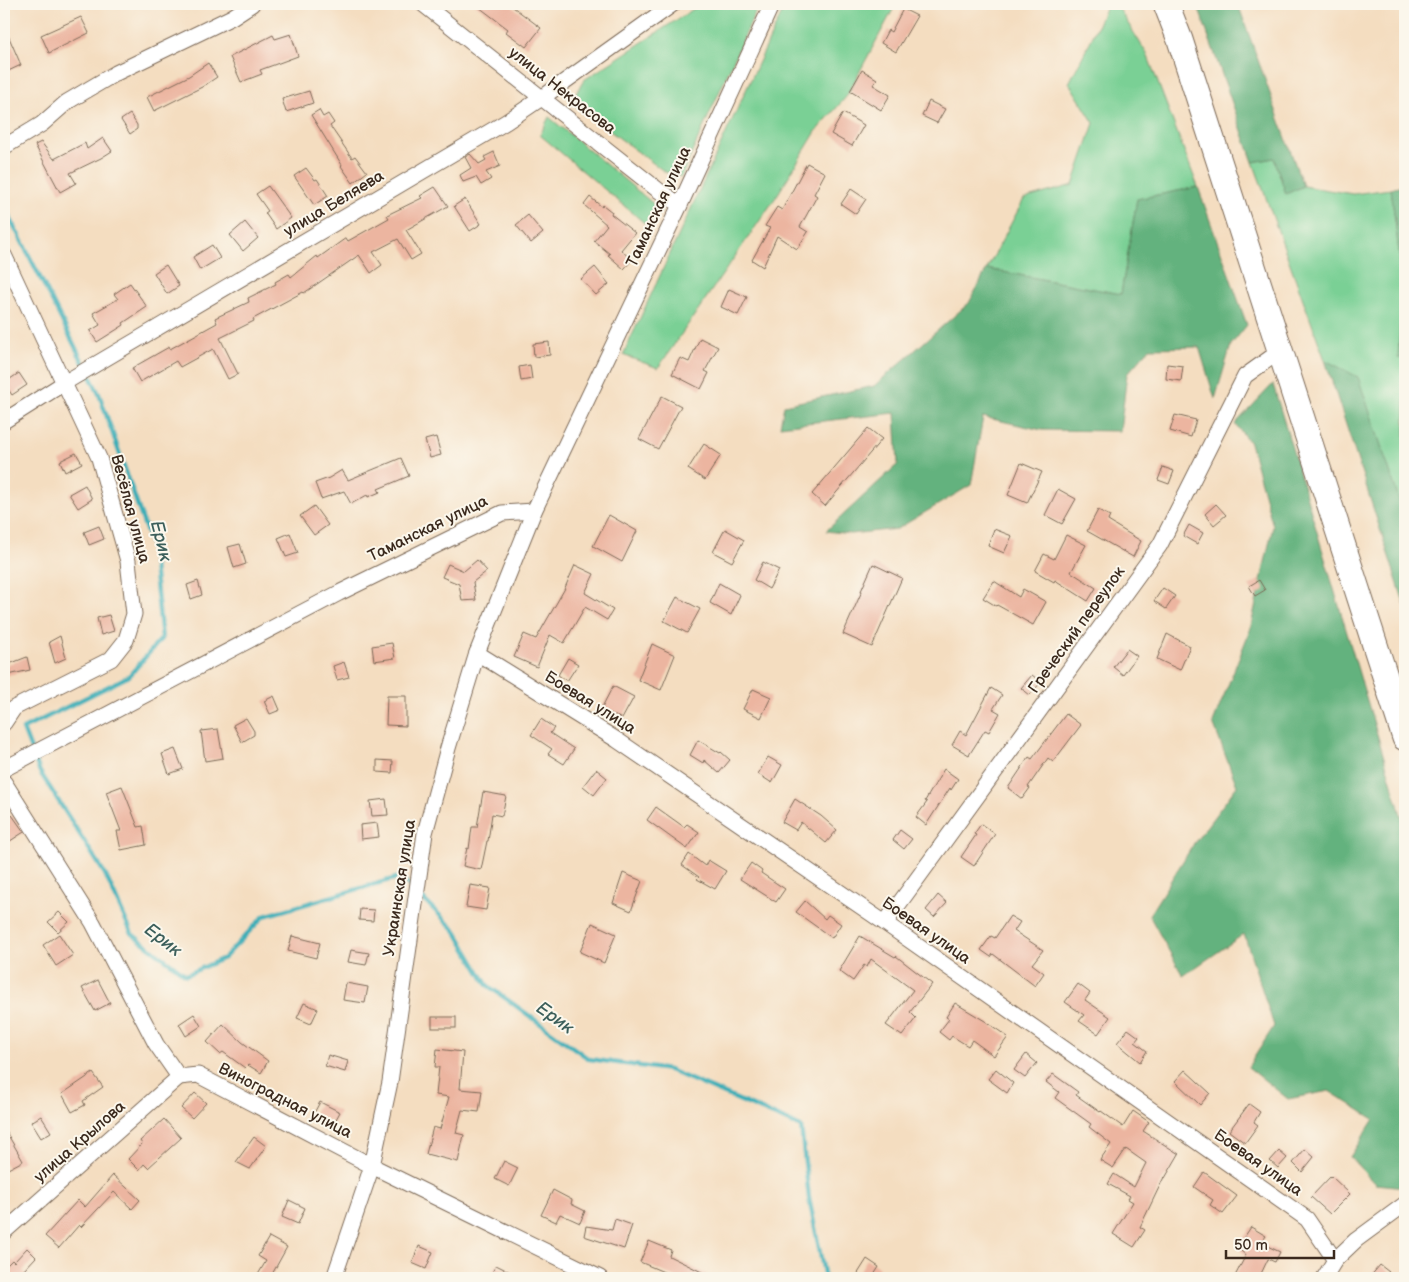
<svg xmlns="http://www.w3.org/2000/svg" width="1409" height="1282" font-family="'Balsamiq Sans',sans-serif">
	<rect width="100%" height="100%" fill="#fbf7ec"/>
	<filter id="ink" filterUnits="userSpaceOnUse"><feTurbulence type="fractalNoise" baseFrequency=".02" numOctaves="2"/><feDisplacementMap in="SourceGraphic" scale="10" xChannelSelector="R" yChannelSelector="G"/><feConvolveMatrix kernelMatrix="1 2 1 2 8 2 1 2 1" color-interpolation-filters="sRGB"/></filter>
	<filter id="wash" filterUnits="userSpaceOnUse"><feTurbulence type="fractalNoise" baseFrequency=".0096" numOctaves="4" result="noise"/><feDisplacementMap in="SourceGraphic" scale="20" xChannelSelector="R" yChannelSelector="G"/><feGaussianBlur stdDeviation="1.12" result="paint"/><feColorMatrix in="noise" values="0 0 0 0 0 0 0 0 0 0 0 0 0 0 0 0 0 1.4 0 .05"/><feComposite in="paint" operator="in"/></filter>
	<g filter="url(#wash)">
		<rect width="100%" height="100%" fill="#f4ddc0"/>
		<g fill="#7ad095" stroke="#5a7d5a">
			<path d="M701,4h58l-78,173 -16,-5 -94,-70 13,-22z"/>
			<path d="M786,4h110l-50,93 -29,33 -41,67 -118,171 -35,-13z"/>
			<path d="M1107,4h9l31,50 51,133 -61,12 -16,95 -134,-25 37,-70 49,-14 21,-62 -25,-40 23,-45z"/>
			<path d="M549,117l113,94 -14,15 -108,-91z"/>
			<path d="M1274,158l12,36 17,-8 50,8 38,-5 12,95 -5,74h7v159l-47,-139 -33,-18 -72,-198z"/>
		</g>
		<g fill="#63b27e" stroke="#4f6e4e">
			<path d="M1197,4h41l65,182 -17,8 -12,-36 -21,4z"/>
			<path d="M1405,185v173h-7l5,-74 -12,-95z"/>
			<path d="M1198,187l49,138 -16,20 -16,54 -16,-52 -49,1 -23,26 -7,57 -78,-1 -59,-13 -12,68 -74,44 -47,5 -24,-3 72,-67 -3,-51 -115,13 4,-21 90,-19 95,-83 18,-34 134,25 16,-95z"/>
			<path d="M1325,360l33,17 47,140v89z"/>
			<path d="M1273,384l132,444v359l-30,-3 -25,-27 24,-38 -45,-28 -41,8 -40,-32 26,-41 -30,-92 -61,42 -34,-61 46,-73 42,-56 -24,-63 37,-93 23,-104 -23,-83 -15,-19z"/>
		</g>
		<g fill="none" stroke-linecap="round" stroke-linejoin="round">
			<g stroke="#3daeb7" stroke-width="4.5">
				<path d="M4,206l95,188 53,153 10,91 -33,38 -106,53 17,43 65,102 27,60 54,41 38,-17 40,-42 136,-39 13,12"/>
				<path d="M420,896l35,34 32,55 102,74 80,11 132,57 8,71 16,80"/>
			</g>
		</g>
		<g id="blocks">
			<g fill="#ecb5a0">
				<path d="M475,4h34l32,24 -15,19 -20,-15 2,-3z"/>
				<path d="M903,9l14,7 -21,36 -15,-9 7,-13 3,2z"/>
				<path d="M81,17l8,16 -40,20 -8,-18z"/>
				<path d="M4,26l17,39 -17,8z"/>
				<path d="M291,34l7,22 -38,14 2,4 -21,8 -11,-25 43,-22 2,4z"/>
				<path d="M208,63l9,14 -15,10 -48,24 -7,-14 42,-21z"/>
				<path d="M862,70l15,9 -4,6 17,10 -9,15 -31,-19z"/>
				<path d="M309,91l4,12 -27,9 -4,-13z"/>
				<path d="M929,101l16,8 -8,14 -15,-7z"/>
				<path d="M319,110l4,7 5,-3 6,9 -4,3 22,32 3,-2 12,16 -14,11 -12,-17 1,-1 -31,-50z"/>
				<path d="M843,113l21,12 -12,21 -21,-12z"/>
				<path d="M130,114l7,11v4l-7,5 -9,-14z"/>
				<path d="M103,138l9,13 -11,7 -31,15 6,10 -16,9 -25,-47 6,-3 13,17 31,-16 2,6z"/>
				<path d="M494,152l6,14 -14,6 5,7 -10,6 -5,-8 -13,5 -3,-7 11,-7 -6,-11 5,-3 9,10 7,-4 -2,-3z"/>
				<path d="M807,163l18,10 -11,21 3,2 -17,31 8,5 -11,17 -20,-13 -14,31 -11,-7 18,-32 -5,-2 12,-19 5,3z"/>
				<path d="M306,168l9,12 2,-1 11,17 -14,9 -20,-29z"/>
				<path d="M268,186l23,32 -15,11 -11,-16 3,-2 -12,-17z"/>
				<path d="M435,187l13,19 -42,24 15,24 -10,6 -13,-21 -25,13 9,13 -11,8 -12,-18 -55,38 -1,-1 -50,27 1,2 -34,17 18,36 -10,5 -15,-30 -33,18 -4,-6 -36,21 -8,-14 37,-21 1,2 47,-26 -2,-5 34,-16 -1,-4 28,-14 -1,-2 14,-8 2,3 26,-21 1,2 28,-20 2,3 41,-23 -2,-3 35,-17 -2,-2z"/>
				<path d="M851,189l15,10 -10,15 -15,-10z"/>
				<path d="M590,197l12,10 1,-2 9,7 -1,2 24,19 -14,17 11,10 -8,9 -16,-14 2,-1 -16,-13 13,-16 -23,-20z"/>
				<path d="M465,199l16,25 -11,7 -16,-25z"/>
				<path d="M528,215l15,18 -12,10 -15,-18z"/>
				<path d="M245,222l13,16 -15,13 -13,-16z"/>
				<path d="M212,245l8,13 -20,12 -7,-13z"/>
				<path d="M166,265l13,21 -12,8 -13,-21z"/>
				<path d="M595,267l14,17 -13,11 -15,-16z"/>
				<path d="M130,283l17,24 -24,16 1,2 -27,17 -7,-11 10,-6 -7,-12 25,-14 -4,-5z"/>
				<path d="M729,289l18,8 -9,18 -17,-8z"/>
				<path d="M700,338l18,9 -13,24 4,2 -8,16 -29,-15 8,-16 9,4z"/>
				<path d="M549,342l1,13 -16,2 -1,-13z"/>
				<path d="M1167,364l16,2 -2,15 -15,-2z"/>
				<path d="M530,365l2,14 -11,2 -2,-14z"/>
				<path d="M19,373l8,12 -15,10 -8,-12z"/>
				<path d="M662,396l19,10 -23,43 -19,-10z"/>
				<path d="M1175,415l21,5 -5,17 -21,-6z"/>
				<path d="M868,428l14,11 -57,67 -13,-12z"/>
				<path d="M436,437l5,18 -11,3 -5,-18z"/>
				<path d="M704,444l17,11 -16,25 -17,-11z"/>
				<path d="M76,453l6,10 -17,9 -5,-11z"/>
				<path d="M401,458l8,18 -31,13 2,3 -12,5 -1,-2 -16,9 -7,-13 -23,8 -6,-16 14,-5 13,-8 6,10z"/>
				<path d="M1021,463l21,9 -15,31 -19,-8z"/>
				<path d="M1163,467l11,4 -5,13 -11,-4z"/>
				<path d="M85,485l7,14 -14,9 -9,-14z"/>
				<path d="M1058,489l18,10 -14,25 -17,-9z"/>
				<path d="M1216,504l10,11 -12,10 -9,-11z"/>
				<path d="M314,506l14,19 -14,10 -14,-19z"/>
				<path d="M1098,510l12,6 -2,5 33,20 -8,16 -46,-26z"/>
				<path d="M609,515l28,16 -15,31 -29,-16z"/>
				<path d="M1189,525l14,8 -6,11 -14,-8z"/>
				<path d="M99,526l5,13 -15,6 -5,-13z"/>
				<path d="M725,529l19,11 -12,22 -19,-10z"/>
				<path d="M994,529l18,7 -8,17 -16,-7z"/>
				<path d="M290,533l8,20 -12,4 -8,-19z"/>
				<path d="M1066,535l20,10 -15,27 25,16 -8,13 -33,-21 -1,2 -19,-11 9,-17 10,5z"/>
				<path d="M240,544l6,20 -12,4 -6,-21z"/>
				<path d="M477,560l10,11 -14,11 3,18 -14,1 -3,-17 -17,-7 6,-13 16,7z"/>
				<path d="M763,562l16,8 -10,19 -15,-9z"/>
				<path d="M873,564l29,14 -30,69 -29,-13 19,-43h-1z"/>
				<path d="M575,565l19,9 -9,19 28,17 -6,10 -22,-13 -21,36 -14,-8 -13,32 -23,-10 10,-23 12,5 28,-49z"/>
				<path d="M1259,580l6,10 -10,6 -6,-10z"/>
				<path d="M198,581l4,14 -11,4 -4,-14z"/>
				<path d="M994,581l25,16 4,-8 23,13 -13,23 -36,-20 -1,1 -13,-8z"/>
				<path d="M719,583l21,12 -9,20 -21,-12z"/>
				<path d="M1163,588l12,8 -9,13 -12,-8z"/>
				<path d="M677,597l23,12 -13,24 -23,-12z"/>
				<path d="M109,615l5,16 -13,4 -4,-17z"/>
				<path d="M1167,634l23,12 -10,24 -23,-11z"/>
				<path d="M60,636l6,22 -11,5 -6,-21z"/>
				<path d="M392,643l3,15 -21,3 -2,-15z"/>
				<path d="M652,644l23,11 -14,35 -23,-10z"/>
				<path d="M1127,649l10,7 -14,19 -10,-8z"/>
				<path d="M27,657l3,13 -26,6v-10z"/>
				<path d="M568,658l10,6 -11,17 -9,-6z"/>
				<path d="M344,662l5,15 -12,3 -4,-14z"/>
				<path d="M1032,675l9,7 -11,13 -9,-7z"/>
				<path d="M613,686l21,11 -12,22 -21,-10z"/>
				<path d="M991,688l11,7 -9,14 7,4 -11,19 -4,-2 -16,25 -17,-10 8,-14 6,4z"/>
				<path d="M753,689l18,8 -10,21 -18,-9z"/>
				<path d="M274,696l6,14 -10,4 -6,-13z"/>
				<path d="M387,696h19v30l-20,-1z"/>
				<path d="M1066,714l15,11 -28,37 -5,-4 -20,29 2,1 -8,11 -14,-11 21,-31 3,2z"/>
				<path d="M246,718l8,13v4l-12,7 -9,-17z"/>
				<path d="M541,719l13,9 -4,5 24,16 -10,15 -16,-10 4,-5 -21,-14z"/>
				<path d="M218,729l5,29 -18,3 -4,-30z"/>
				<path d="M698,740l22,13 1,-1 9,8 -11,13 -15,-13 -1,3 -13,-8z"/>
				<path d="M175,749l8,20 -14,5 -7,-20z"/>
				<path d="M768,757l14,8 -10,18 -14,-9z"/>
				<path d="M377,760l16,1 -1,12 -15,-1z"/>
				<path d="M596,769l11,9 -13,17 -11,-9z"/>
				<path d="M944,769l14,10 -7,11 -1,-2 -24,37 -10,-8 11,-15 -2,-1z"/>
				<path d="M122,786l16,41 5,-1 3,19 -25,5 -4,-19h4l-15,-39z"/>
				<path d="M483,792l23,4 -4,20 -10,-2 -4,27h-1l-6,29 -18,-4 4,-18 2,1 3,-22h5z"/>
				<path d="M386,799l2,16 -16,1 -2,-15z"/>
				<path d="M795,799l26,17 16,14 -11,13 -25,-21 -5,8 -14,-8z"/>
				<path d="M656,807l28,20 3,-3 12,8 -12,17 -40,-29z"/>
				<path d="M12,815l12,17 -20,13v-24z"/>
				<path d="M377,823l2,14 -18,2 -1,-14z"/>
				<path d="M981,824l14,10 -21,32 -13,-9 15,-22 -2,-1z"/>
				<path d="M900,830l12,9 -8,10 -11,-9z"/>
				<path d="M689,854l16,12 3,-6 18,11 -11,18 -18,-10 2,-2 -17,-12z"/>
				<path d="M751,863l11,8 -1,2 24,16 -9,13 -36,-23z"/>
				<path d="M623,873l19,8 -11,30 -18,-8z"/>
				<path d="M470,885l20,3 -4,22 -20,-3z"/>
				<path d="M938,895l9,8 -13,14 -8,-7z"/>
				<path d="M805,901l20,18 3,-4 13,9 -9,14 -36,-26z"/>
				<path d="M360,909l14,1 -1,11 -14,-1z"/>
				<path d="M59,912l10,10 -11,10 -10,-10z"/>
				<path d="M1010,916l10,6 -6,9 29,19 -11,14 12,9 -9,13 -42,-32 -2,3 -10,-7 10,-14 4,2z"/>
				<path d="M592,923l24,11 -12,29 -24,-11z"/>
				<path d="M59,934l14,21 -17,11 -13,-21z"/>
				<path d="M292,936l28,7 -4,15 -28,-7z"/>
				<path d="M860,936l35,21 1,-1 36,28 -22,28 6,6 -14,18 -16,-11 27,-35 -42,-31 -4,8 -3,-2 -11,16 -14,-10z"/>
				<path d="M351,950l18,3 -3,12 -18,-3z"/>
				<path d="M98,980l12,23 -15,8 -13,-23z"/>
				<path d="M346,983l22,4 -3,16 -22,-3z"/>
				<path d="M1078,984l12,9 -5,7 25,17 -12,17 -19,-13 5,-6 -19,-13z"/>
				<path d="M304,1003l14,6 -7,15 -14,-6z"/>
				<path d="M955,1003l30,18 23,16 -14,19 -22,-16 -4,6 -16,-10 -3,4 -10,-8 10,-13 -3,-2z"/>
				<path d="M194,1014l7,12 -15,10 -7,-12z"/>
				<rect x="432" y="1017" width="24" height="11"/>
				<path d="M223,1024l19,18 26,19 -7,12 -13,-8 -3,3 -22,-16 -3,2 -13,-12z"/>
				<path d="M1128,1029l11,8 -4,5 12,9 -7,11 -23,-19z"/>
				<path d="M437,1049l26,3 -3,37 22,2 -3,21 -17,-2 -6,23 8,2 -6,27 -32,-8 7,-27 7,2 9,-32 -13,-2 3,-28h-4z"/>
				<path d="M1026,1054l11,9 -12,15 -11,-8z"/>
				<path d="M328,1055l20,6 -3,11 -20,-6z"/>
				<path d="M996,1069l17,14 -6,10 -19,-14z"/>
				<path d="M1185,1070l25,23 -10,12 -25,-24z"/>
				<path d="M93,1073l10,14 -20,14 2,4 -13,7 -10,-18z"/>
				<path d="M1053,1074l25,18 -2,3 24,17 1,-1 22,16 10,-16 16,11 -6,9 36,23 -14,24 -1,-1 -24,50 5,3 -11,17 -21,-13 20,-32 -5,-3 2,-3 -22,-12 6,-10 20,13 12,-24 -20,-14 -13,19 -13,-8 11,-16 -22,-17 2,-3 -36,-26 4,-6 -13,-10z"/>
				<path d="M195,1093l11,10 -14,15 -11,-10z"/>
				<path d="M320,1102l20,10 -6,11 -20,-10z"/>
				<path d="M1249,1104l11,8 -6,10 4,3 -13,18 -16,-12z"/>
				<path d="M41,1116l10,16 -10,6 -10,-16z"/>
				<path d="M164,1119l17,19 -33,30 -4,-4 -5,6 -11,-11 14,-15 -2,-3z"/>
				<path d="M4,1128l19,33 -15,8 -4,-8z"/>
				<path d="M254,1137l12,9 -16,23 -14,-7z"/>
				<path d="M1305,1149l9,8 -12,15 -9,-9z"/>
				<path d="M1279,1151l8,7 -9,10 -8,-7z"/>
				<path d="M504,1161l14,7 -9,18 -14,-7z"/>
				<path d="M1204,1172l33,24 -14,18 -13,-9 3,-5 -19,-13z"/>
				<path d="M113,1175l27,25 -8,9 -18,-17 -33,35 -2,-2 -20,23 -14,-12 33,-36 7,7z"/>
				<path d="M1331,1176l19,18 -20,20 -19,-17z"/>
				<path d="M553,1190l19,10 -1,4 14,7 -5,12 -20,-9 -4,8 -15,-7z"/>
				<path d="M289,1200l16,8 -7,16 -16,-7z"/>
				<path d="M615,1219l17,6 -8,24 -40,-13 2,-10 26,4z"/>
				<path d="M1251,1227l15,9 -5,7 19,9 -5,10 -7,-3 -9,19h-25l12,-23 -9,-7z"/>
				<path d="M269,1237l18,10 -17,31h-14l10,-17 -8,-5z"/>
				<path d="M649,1241l22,9 -2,6 45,22h-36l-38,-16z"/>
				<path d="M419,1246l14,6 -7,17 -14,-6z"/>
				<path d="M27,1248l9,9 -13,14 7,7h-16l-10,-10 8,-8 2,2z"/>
				<path d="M867,1259l12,8 -7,11h-17z"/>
				<path d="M496,1265l26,13h-33z"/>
				<path d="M1380,1265l9,7 -5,6h-15z"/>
			</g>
		</g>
	</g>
	<g filter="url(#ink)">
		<use href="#blocks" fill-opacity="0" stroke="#7c6957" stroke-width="1"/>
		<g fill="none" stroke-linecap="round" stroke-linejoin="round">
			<defs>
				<g id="minor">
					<path d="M423,4l235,186 22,15"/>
					<path d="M4,147l38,-23 25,-22 49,-29 116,-56 20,-13"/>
					<path d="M4,255l95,203 29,103 6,53 -8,26 -15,19 -97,49 -10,15"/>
					<path d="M4,421l60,-38 442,-261 37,-25 130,-93"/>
					<path d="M477,653l140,87 268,183 422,296 28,41"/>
					<path d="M4,769l335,-176 163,-80 32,-2"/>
					<path d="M4,782l89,141 63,121 23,33 19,-2 174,91 228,112"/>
					<path d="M885,923l275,-378 85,-169 35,-25"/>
					<path d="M4,1232l175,-155"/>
					<path d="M334,1278l38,-112 18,-84 35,-249 23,-85 29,-95 57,-142 146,-306 92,-201"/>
					<path d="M1324,1278l11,-18 21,-20 49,-36"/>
				</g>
				<path id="trunk" d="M1166,4l14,36 225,698"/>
			</defs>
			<use href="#minor" stroke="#7c6957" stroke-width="17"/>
			<use href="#trunk" stroke="#7c6957" stroke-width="27"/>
			<use href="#minor" stroke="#fff" stroke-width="15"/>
			<use href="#trunk" stroke="#fff" stroke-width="25"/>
		</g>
	</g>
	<g text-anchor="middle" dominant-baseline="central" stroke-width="4" stroke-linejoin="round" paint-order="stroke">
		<g font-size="16" fill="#3b2a1e" stroke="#fbf7ec">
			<text transform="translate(562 91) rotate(38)">улица Некрасова</text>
			<text transform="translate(334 204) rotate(-31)">улица Беляева</text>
			<text transform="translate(659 207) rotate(-65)">Таманская улица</text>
			<text transform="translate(130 509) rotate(75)">Весёлая улица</text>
			<text transform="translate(428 529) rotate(-26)">Таманская улица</text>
			<text transform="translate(1077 630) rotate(-54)">Греческий переулок</text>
			<text transform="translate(590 703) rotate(32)">Боевая улица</text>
			<text transform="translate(400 888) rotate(-81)">Украинская улица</text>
			<text transform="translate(926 931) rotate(35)">Боевая улица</text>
			<text transform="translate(285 1101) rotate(27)">Виноградная улица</text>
			<text transform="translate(80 1142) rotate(-41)">улица Крылова</text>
			<text transform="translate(1258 1163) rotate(35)">Боевая улица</text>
		</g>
		<g font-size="18" font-style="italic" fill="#3c5f5b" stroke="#fbf7ec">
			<text transform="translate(161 541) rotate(76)">Ерик</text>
			<text transform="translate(163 940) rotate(38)">Ерик</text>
			<text transform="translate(555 1018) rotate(36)">Ерик</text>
		</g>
	</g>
	<rect width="1409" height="1282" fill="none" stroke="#fbf7ec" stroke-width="20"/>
	<path d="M1226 1250v8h108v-8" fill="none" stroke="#3b2a1e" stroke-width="2.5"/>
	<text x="1234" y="1250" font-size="15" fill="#3b2a1e" stroke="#fbf7ec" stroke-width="4" paint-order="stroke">50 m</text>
</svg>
